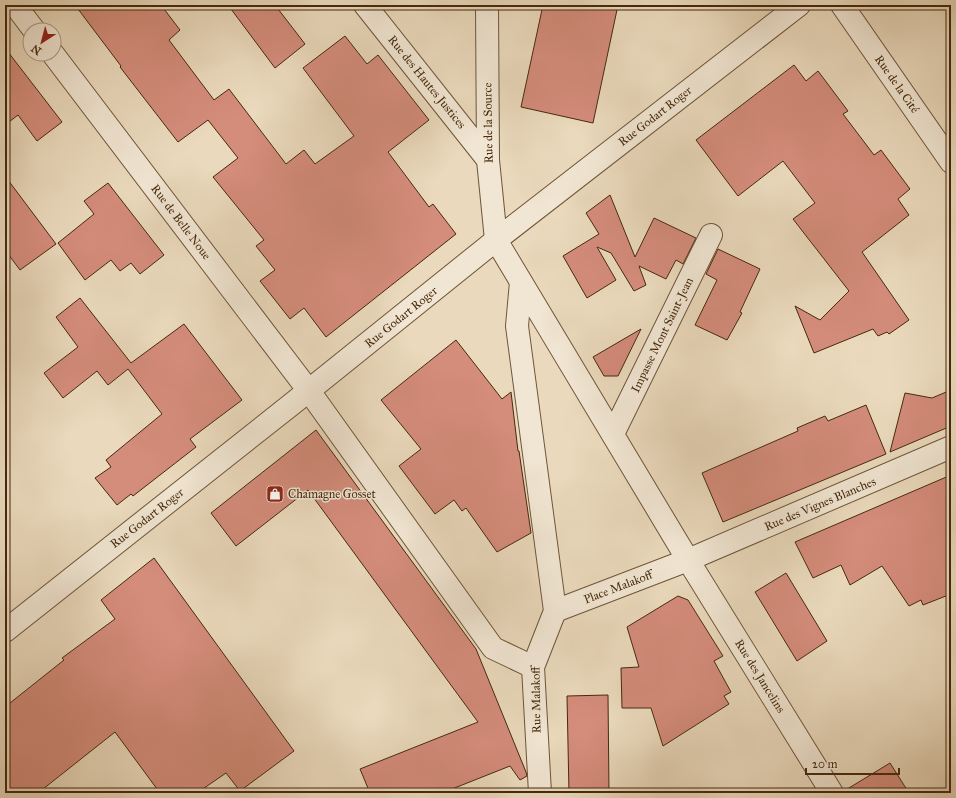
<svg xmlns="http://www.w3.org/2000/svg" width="956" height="798" font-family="'IM FELL Great Primer',serif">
	<rect width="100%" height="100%" fill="#ead9bc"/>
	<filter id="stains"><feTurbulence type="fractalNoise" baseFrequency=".005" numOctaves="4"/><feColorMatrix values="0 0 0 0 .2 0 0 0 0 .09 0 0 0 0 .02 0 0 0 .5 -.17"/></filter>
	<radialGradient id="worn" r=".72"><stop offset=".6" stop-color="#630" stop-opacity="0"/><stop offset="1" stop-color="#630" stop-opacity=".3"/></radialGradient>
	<g fill="#d48c7b" stroke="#45290d">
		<path d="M75,5h86l19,25 -11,10 45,60 15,-11 57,75 18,-14 11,14 39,-28 -51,-68 42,-32 22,28 11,-9 51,65 -41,32 41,55 4,-3 23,30 -130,103 -22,-29 -14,11 -30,-38 15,-11 -19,-24 8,-6 -51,-63 25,-19 -30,-38 -30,22 -58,-75 1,-1z"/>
		<path d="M228,5h47l30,39 -30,24z"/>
		<path d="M543,5h75l-25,118 -72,-16z"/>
		<path d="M5,48l57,74 -25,19 -19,-26 -13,10z"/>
		<path d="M794,65l12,16 12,-10 30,40 -5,3 31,41 7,-5 29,39 -12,10 11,16 -47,37 47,68 -20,14 -2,-2 -9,4 -5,-7 -59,24 -19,-47 25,14 29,-29 -56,-72 22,-16 -32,-42 -45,35 -42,-56z"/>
		<path d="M5,176l51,68 -36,26 -15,-20z"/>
		<path d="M108,183l56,72 -24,19 -9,-11 -11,8 -9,-11 -26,20 -27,-37 36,-29 -10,-13z"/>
		<path d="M610,195l25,62 19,-39 42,20 -13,26 -7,-4 -10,19 -27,-13 7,19 -12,6 -23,-38 -14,-6 19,33 -29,18 -24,-42 36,-22 -13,-21z"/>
		<path d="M718,249l42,20 -20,43 2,1 -15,27 -32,-15 22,-45 -11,-6z"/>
		<path d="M80,298l51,65 53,-39 58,76 -52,39 6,8 -63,49 -2,-2 -14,11 -22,-27 16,-11 -5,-7 56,-46 -34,-45 -20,16 -11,-14 -34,27 -19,-25 34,-26 -22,-30z"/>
		<path d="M641,329l-23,47h-14l-11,-19z"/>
		<path d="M456,340l46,59 9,-7 7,59h1l12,82 -34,19 -31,-44 -4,3 -8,-11 -19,14 -36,-48 22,-17 -40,-49z"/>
		<path d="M951,390v36l-61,26 15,-59 27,5z"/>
		<path d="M866,405l20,49 -163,68 -21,-49 96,-42 -1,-3 28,-12 3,5z"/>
		<path d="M316,430l160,219 50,123 1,4 -7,4 -10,-14 -68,27h-72l-10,-24 118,-47 -170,-232 -72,56 -25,-33z"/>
		<path d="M951,475v119l-28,11 -2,-5 -12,6 -27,-40 -32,19 -9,-20 -28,13 -18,-36z"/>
		<path d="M154,558l140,193 -54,40 -14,-18 -29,20h-37l-45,-61 -77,61h-33v-86l59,-47 -2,-2 53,-39 -14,-19z"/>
		<path d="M786,573l41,68 -30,20 -42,-69z"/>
		<path d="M678,596l10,4 35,56 -9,5 17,31 -7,4 5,8 -66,42 -12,-38h-29l-1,-40 18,-1 -12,-40z"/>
		<path d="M608,695l1,98h-40l-2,-97z"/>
		<path d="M890,763l19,30h-65v-2z"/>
	</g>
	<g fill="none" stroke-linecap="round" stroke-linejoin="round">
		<defs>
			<g id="minor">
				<path d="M15,5l19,25"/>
				<path d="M365,5l123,155"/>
				<path d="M487,5l1,155 8,80 192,320 -133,51"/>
				<path d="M842,5l109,157"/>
				<path d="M53,54l256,337 184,257 40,19"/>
				<path d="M521,282l-4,44 38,285 -22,56 7,126"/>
				<path d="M613,434l98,-199"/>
				<path d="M5,631l287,-227 204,-164 303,-235"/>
				<path d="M832,793l-144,-233 263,-113"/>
			</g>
		</defs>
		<use href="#minor" stroke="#6e5539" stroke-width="24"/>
		<use href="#minor" stroke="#f1e6d3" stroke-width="22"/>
	</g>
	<defs>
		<symbol id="shop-square" viewBox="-11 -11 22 22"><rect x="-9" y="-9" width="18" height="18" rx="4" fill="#8f2418" stroke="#f1e6d3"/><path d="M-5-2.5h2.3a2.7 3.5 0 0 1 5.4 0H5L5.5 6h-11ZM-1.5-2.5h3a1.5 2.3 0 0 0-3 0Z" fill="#fff"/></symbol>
	</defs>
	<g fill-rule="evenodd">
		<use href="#shop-square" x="265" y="484" width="20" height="20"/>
	</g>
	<g text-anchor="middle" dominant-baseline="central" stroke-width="3" stroke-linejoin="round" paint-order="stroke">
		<g font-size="12" fill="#45290d" stroke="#f1e6d3">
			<text transform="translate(427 82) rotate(51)">Rue des Hautes Justices</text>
			<text transform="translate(897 84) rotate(55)">Rue de la Cité</text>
			<text transform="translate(655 116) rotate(-38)">Rue Godart Roger</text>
			<text transform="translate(488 123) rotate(-91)">Rue de la Source</text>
			<text transform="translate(181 222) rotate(53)">Rue de Belle Noue</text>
			<text transform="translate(401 317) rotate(-39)">Rue Godart Roger</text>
			<text transform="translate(662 335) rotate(-64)">Impasse Mont Saint-Jean</text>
			<text transform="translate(820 504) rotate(-23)">Rue des Vignes Blanches</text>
			<text transform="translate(147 518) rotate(-38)">Rue Godart Roger</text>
			<text transform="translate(618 587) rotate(-21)">Place Malakoff</text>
			<text transform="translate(760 676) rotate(58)">Rue des Jancelins</text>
			<text transform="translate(536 700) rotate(-91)">Rue Malakoff</text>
		</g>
		<g font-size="12" fill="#45290d" stroke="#f1e6d3" text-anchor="start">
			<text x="288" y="494">Chamagne Gosset</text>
		</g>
	</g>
	<rect width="956" height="798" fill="none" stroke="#ead9bc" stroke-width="20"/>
	<rect x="6" y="6" width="944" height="786" fill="none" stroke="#45290d" stroke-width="2"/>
	<rect x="10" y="10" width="936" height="778" fill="none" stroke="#45290d"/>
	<g transform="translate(42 42) rotate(216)"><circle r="19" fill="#f1e6d3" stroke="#ac9a84"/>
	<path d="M0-3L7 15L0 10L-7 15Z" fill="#8f2418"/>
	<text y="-6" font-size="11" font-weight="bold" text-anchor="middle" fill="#45290d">N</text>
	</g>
	<path d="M806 768v6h93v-6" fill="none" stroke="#45290d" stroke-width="2"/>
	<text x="812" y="768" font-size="12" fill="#45290d" stroke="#f1e6d3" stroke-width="3" paint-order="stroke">20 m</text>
	<rect width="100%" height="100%" filter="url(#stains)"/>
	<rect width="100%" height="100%" fill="url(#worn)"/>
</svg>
